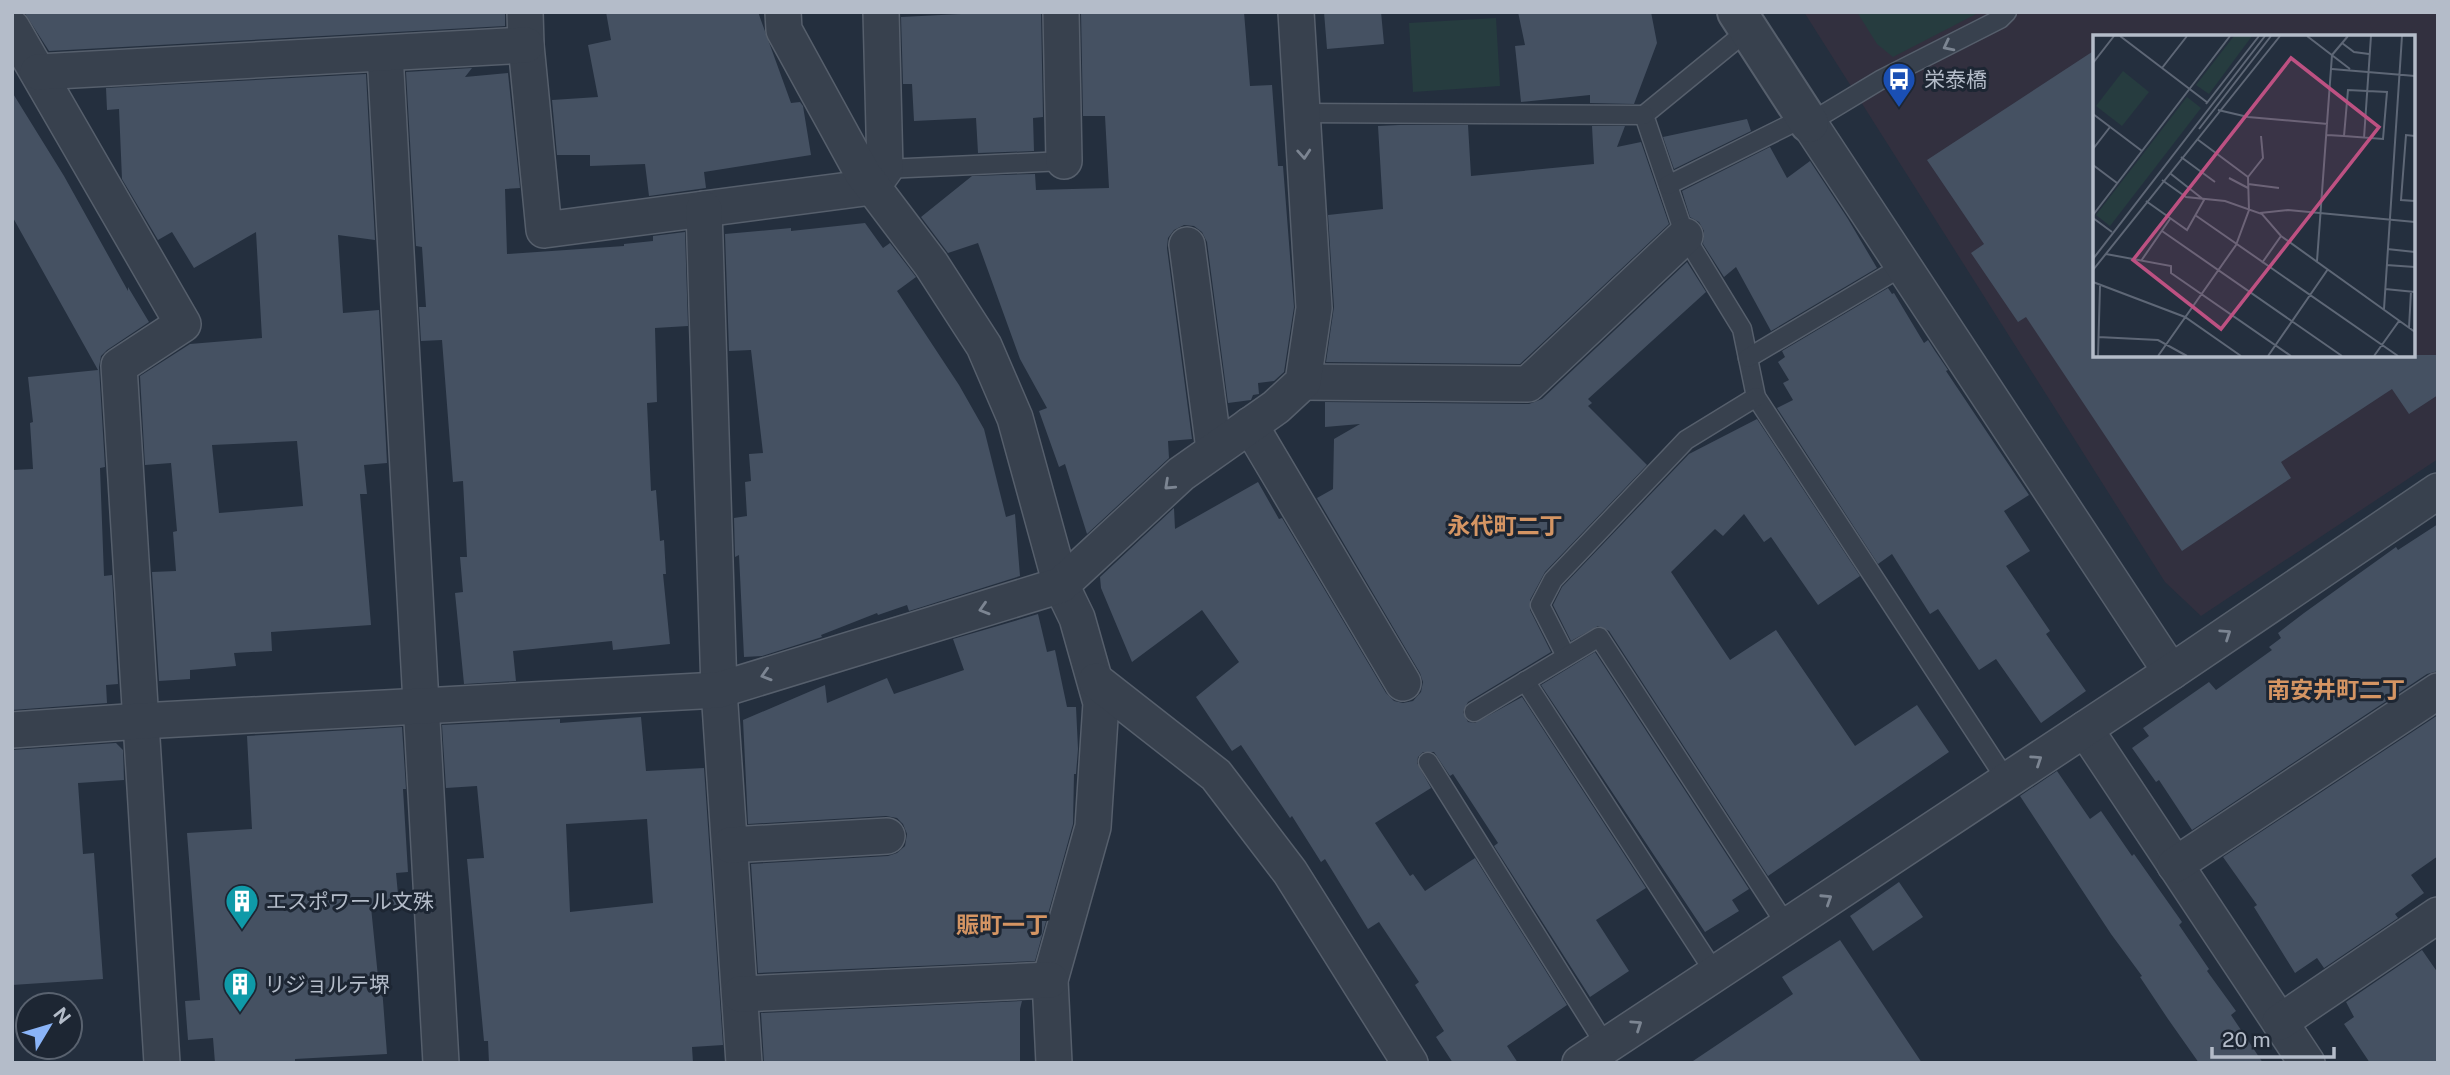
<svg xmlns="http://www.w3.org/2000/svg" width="2450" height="1075" font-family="'Public Sans','Noto Sans JP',sans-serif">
	<rect width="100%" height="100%" fill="#242f3e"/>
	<path fill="#32303f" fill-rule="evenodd" d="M1804,12h634v447l-237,157 -36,-34zM2095,37h318v318h-318z"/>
	<g fill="#263c3f">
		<path d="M1857,12h123l-87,45 -16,-13z"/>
		<path d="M1496,18l4,68 -87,6 -4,-69z"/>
	</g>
	<g fill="#455162" fill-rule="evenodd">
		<path d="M24,12h481v14l-456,25z"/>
		<path d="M606,12h152l33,91 9,-1 3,4 8,49 -107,17 2,16 -57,8 -4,-32 -55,2v-11h-33l-5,-55 46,-3 -10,-52 23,-5z"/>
		<path d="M1001,12h40l2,105 -10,1 1,33 -56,2 -2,-35 -62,3 -2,-37h-9l-2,-67z"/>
		<path d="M1081,12h163l6,74 22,-1 6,81h5l11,141 -10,65 -10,9 -16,2 1,11 -6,1 -2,5 -23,3 -21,-161 -5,-10 -8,-6 -10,-1 -10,5 -6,8 -1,10 25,191 -24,2 1,17 -82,76 -22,-70 -6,3 -20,-56 8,-3 -27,-49 -42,-116 -30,10 -27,-36 51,-41 63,-2 1,16 73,-2 -4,-72h-22z"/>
		<path d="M1324,12h57l3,32 -57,5z"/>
		<path d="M1518,12h133l6,31 -23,61 -44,-1v-8l-69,7 -6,-56 10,-1z"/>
		<path d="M2095,50v305h343v40l-29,19 -17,-25 -111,73 10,16 -109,73 -156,-234 -8,5 -47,-69 13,-9 -57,-84z"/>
		<path d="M472,68l-7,9 43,-4 12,115 -15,1 2,65 117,-8v-2l29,-3v-5l32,-4 3,94 -33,2 2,74 -10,1 4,88 5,-1 4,51 4,-1 2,34h-3l7,70 -57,6 -1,-9 -99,10 3,30 -52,3 -9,-91 8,-1 -3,-35h7l-4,-76 -10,1 -11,-142 -21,1 -2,-34h7l-4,-60 -6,-1 -10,-174z"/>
		<path d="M366,74l9,166 -37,-5 5,78 36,-3 8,153 -23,2 3,29h-7l11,131 -100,7 1,19 -38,2 2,13 -46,4v9l-31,2 -7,-109 24,-1 -3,-39 4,-1 -6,-68 -26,2 -5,-89 50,-32 72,-6 -6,-106 -62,36 -22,-36 -14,8 -36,-61 -3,-70 -12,1 -1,-22zM297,441l6,65 -84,7 -7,-68z"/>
		<path d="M12,92l52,84 64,115v-4l21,35 -42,28 -6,6 -2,11 6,100 -5,1 4,108 8,-1 6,109 -12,1 1,18 -95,7v-240l21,-1 -3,-46 3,-1 -5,-45 70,-7 -86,-154z"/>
		<path d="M1747,119l4,12 -77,38 -11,-32z"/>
		<path d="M1399,125h69l3,51 123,-12 -2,-38h33l-8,21 24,-5 28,82 -149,140 -194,-2 8,-55 -6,-92 55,-6 -5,-83z"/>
		<path d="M1770,147l17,31 23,-17 38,58 29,49 -106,63 -35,-64 -12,10 -21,-33 1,-13 -5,-9 -9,-5 -8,-26z"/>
		<path d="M865,223l18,25 7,-5 26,34 -19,14 62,94 25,44 22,88 9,-3 5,62 -111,35 -2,-6 -29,10 -1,-2 -56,22 1,2 -60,19 -18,1 -5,-102 -4,2 -1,-39 13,-2 -2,-34 6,-1 -2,-27 14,-1 -12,-103 -22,1 -4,-117 66,-6v3z"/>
		<path d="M1687,262l19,30 -118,107 4,4 -4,3 59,59 -102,107 -15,28v10l21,42 -83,50 -5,10 5,10 7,1 47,-26 124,191 -50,32 33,51 -39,26 -96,-151 4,-3 -45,-69 -3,2 -16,-24h-11l-5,5 -1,6 14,25 -56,35 35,53 3,-2 12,17 50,-33 92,147 -60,41 11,17h-65l-17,-26 8,-6 -29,-46 4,-3 -40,-60 -11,7 -43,-70 -4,3 -29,-46 -2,2 -49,-73 -9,6 -36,-54 43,-35 -37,-52 -70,52 -31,-74 -1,-11 74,-69 1,21 83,-47 21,37 3,-1 104,175 8,8 9,2 10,-2 8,-9 2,-10 -3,-9 -103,-175 16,-9 1,-50 26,-15 -35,3v-25l204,2 13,-5z"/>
		<path d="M1888,288l4,6 2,-1 30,50 4,-3 7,11 13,19 -2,1 83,124 -25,16 26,40 -24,15 44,65 -4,3 40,57 -45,32 -45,-64 -17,11 -41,-61 -8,5 -38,-60 -14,10 -101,-156 16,-8 -10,-17 6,-3 -11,-18 7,-5 -3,-6z"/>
		<path d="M1757,419l103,157 -42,29 -47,-68 -7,5 -20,-28 -21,22 -8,-7 -44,43 59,88 46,-30 79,116 62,-41 32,47 -181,124 -159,-245 -11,-5 -27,15 -18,-36 9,-18 127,-133z"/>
		<path d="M2438,524v147l-11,3 -235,156 -33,-50 -3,2 -24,-34 17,-12 -6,-8 66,-46 7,8 56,-40 -3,-3 12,-9 -3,-5 26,-20 92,-66 2,3z"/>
		<path d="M1038,614l9,38 8,-2 12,57h9l2,42 -2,25h-2l-1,50 -38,137 -277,12 -7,-109 137,-8 9,-3 8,-7 2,-12 -4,-10 -6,-6 -11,-2 -138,8 -5,-104 82,-35 2,18 60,-25 7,16 70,-24 -11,-31z"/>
		<path d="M1595,652l154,237 -17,11 7,11 -34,21 -164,-247z"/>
		<path d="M2438,715v141l-27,19 13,18 -29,21 3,4 -74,50 -7,-10 -22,15 -41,-66 3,-2 -34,-48z"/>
		<path d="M641,717l5,54 58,-3 19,277 -31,2 1,16h-204l-1,-22h-4l-17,-182 17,-1 -7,-72 -31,2 -4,-63 118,-6v4zM647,819l6,84 -83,9 -4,-88z"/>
		<path d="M402,727l4,62h-3l5,83 -12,1 3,32 -28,2 8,80h3l5,67 -92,5v4h-80l-2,-25 -25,2 -3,-39 15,-1 -13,-167 65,-4 -5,-93z"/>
		<path d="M116,743l7,7 1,30 -46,3 5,71 11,-1 9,126 -91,6v-235z"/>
		<path d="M2057,771l33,48 11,-8 31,45 2,-2 48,68 -3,3 30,44 -2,2 29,40 -5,4 32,48h-64l-31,-44 -28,-42 2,-1 -31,-42 -91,-138z"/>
		<path d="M1899,882l24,35 -50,34 -23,-35z"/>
		<path d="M1840,940l82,123h-232l103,-69 -11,-17z"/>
		<path d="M2422,950l16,23v90h-68l-26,-39 10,-7 -8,-15z"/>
		<path d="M1022,1001l-2,8v54h-256l-3,-50z"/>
	</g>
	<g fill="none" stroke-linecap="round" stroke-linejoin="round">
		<defs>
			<g id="service">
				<path d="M1748,30l-104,85 41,121 57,93 14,68 251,384"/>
				<path d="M1301,113l343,2"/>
				<path d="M1809,123l73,-44 118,-60 7,-7"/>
				<path d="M885,169l179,-8"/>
				<path d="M1668,185l137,-68"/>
				<path d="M1748,358l155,-92"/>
				<path d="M1566,656l-26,-51 13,-25 133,-140 70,-43"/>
				<path d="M1525,681l190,292"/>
				<path d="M1474,712l125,-75 188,289"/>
				<path d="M1428,762l178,284"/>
			</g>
			<g id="minor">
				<path d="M525,12l1,33 18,185 328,-43 13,-18 -4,-157"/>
				<path d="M783,12l1,18 79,144 68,90 53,82 31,72 46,167 16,33 24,85 -8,124 -43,153 4,83"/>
				<path d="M1061,12l3,149"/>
				<path d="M12,28l171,296 -64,42 43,697"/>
				<path d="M385,54l56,1009"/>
				<path d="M38,72l488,-27"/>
				<path d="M1809,123l362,549"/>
				<path d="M704,209l15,481 25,373"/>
				<path d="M1187,245l27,204"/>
				<path d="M1303,382l225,2 157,-148"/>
				<path d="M1250,425l153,258"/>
				<path d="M1096,681l120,94 74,97 120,191"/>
				<path d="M2085,729l222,334"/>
				<path d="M12,730l129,-9 578,-31 342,-105 120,-111 95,-67 27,-25 11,-74 -18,-296"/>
				<path d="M730,845l157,-9"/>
				<path d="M2175,865l263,-174"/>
				<path d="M740,994l310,-14"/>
				<path d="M2280,1022l158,-107"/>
				<path d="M1580,1063l591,-391 267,-181"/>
			</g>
			<path id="tertiary" d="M1737,12l72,111"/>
		</defs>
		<use href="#service" stroke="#565f6c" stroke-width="21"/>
		<use href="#minor" stroke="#565f6c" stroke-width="38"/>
		<use href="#tertiary" stroke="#565f6c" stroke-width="42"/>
		<use href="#service" stroke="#38414e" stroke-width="18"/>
		<use href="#minor" stroke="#38414e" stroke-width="35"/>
		<use href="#tertiary" stroke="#38414e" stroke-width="38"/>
	</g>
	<defs><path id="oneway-chevron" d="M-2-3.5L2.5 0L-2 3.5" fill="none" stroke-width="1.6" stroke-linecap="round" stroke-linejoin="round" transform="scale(1.75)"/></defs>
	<g stroke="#7c8592">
		<use href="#oneway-chevron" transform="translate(1948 46) rotate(153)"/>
		<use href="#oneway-chevron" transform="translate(1304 154) rotate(86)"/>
		<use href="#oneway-chevron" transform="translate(1169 485) rotate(137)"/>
		<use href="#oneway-chevron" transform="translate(984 609) rotate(163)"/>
		<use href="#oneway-chevron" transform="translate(2226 634) rotate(-34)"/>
		<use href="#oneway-chevron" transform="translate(766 675) rotate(163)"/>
		<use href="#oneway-chevron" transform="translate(2037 760) rotate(-34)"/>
		<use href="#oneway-chevron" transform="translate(1827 899) rotate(-33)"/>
		<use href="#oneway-chevron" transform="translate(1637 1025) rotate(-34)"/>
	</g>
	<defs>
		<symbol id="bus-pin" viewBox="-11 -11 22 30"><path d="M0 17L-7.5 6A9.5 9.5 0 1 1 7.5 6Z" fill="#1a4fb4" stroke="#1d2633"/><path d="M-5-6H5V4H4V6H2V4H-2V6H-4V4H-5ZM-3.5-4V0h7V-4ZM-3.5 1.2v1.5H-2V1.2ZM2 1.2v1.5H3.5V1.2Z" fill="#fff"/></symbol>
		<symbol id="building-pin" viewBox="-11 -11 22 30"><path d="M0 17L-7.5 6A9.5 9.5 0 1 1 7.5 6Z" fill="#0f9aa8" stroke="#1d2633"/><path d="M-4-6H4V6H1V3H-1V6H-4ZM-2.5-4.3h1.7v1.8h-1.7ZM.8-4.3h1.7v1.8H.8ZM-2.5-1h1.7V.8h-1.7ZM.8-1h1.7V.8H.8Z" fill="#fff"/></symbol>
	</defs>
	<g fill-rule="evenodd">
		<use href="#bus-pin" x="1880" y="60" width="38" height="52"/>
		<use href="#building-pin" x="223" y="882" width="38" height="52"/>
		<use href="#building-pin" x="221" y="965" width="38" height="52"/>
	</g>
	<g text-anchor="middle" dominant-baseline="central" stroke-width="6" stroke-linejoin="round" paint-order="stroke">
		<g font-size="21" fill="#b4bcc9" stroke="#1d2633" text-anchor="start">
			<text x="1924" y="79">栄泰橋</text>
			<text x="266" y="901">エスポワール文殊</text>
			<text x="264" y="984">リジョルテ堺</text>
		</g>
		<g font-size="23" font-weight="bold" fill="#d59563" stroke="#1d2633">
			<text x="1505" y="525">永代町二丁</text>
			<text x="2336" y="689">南安井町二丁</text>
			<text x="1002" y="924">賑町一丁</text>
		</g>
	</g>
	<g transform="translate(2093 35)">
		<rect width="322" height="322" fill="#242f3e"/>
		<path d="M141,1h18l-43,58 -13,-9zM30,36l26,21 -27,34 -26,-20zM94,62l14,11 -91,118 -14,-11z" fill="#263c3f"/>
		<path fill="none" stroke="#5e6776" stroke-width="2" d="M27,1l88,67M214,1l43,33M249,8l12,9 15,2M0,28l21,-27M69,33l25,-32M239,34l83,7M113,69l53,-68M125,75l30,7 80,7M0,79l49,37M106,94l72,-93M234,100l17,1 39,3 4,-47 -39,-2 -4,46M322,101l-9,-1 -5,65 14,1M271,103l7,-102M0,114l17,-22M88,122l34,25M0,130l24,18M155,142l15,-19 -2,-22M136,143l19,10M69,145l24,17 39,4 37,13 19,22 134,96M155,149l31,4M53,166l41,29 17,-30 -33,-26M167,178l28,-3 127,12M0,180l137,-179M102,180l203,141M0,183l19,14M69,196l180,125M294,214l28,3M13,219l65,12v7l120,83M0,224l172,-223M48,226l29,-42M224,226l15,-206 16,-19M169,228l19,-27M293,230l29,2M0,235l187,-234M0,247l92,35 56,39M292,254l30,3M291,274l18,-273M316,293l2,-37M5,302l60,3 29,16M5,321l2,-70M65,321l78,-111 13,-35 -1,-33 -51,-38M175,321l60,-87M281,321l25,-35"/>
		<path fill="#bd5182" fill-opacity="0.15" stroke="#bd5182" stroke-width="3.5" d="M198,23l88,69 -158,202 -88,-69z"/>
		<rect width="322" height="322" fill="none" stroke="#b4bcc9" stroke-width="3.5"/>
	</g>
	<rect width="2450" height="1075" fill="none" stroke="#b4bcc9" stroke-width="28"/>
	<g transform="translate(49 1026) rotate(52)"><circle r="33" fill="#1d2633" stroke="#59626f" stroke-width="2"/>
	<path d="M0-5L12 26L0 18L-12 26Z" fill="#8ab4f8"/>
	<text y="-10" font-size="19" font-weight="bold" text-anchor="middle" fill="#b4bcc9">N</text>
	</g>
	<path d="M2212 1047v10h122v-10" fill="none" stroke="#b4bcc9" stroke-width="3.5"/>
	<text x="2222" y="1047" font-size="21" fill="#b4bcc9" stroke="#1d2633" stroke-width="5" paint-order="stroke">20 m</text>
</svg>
